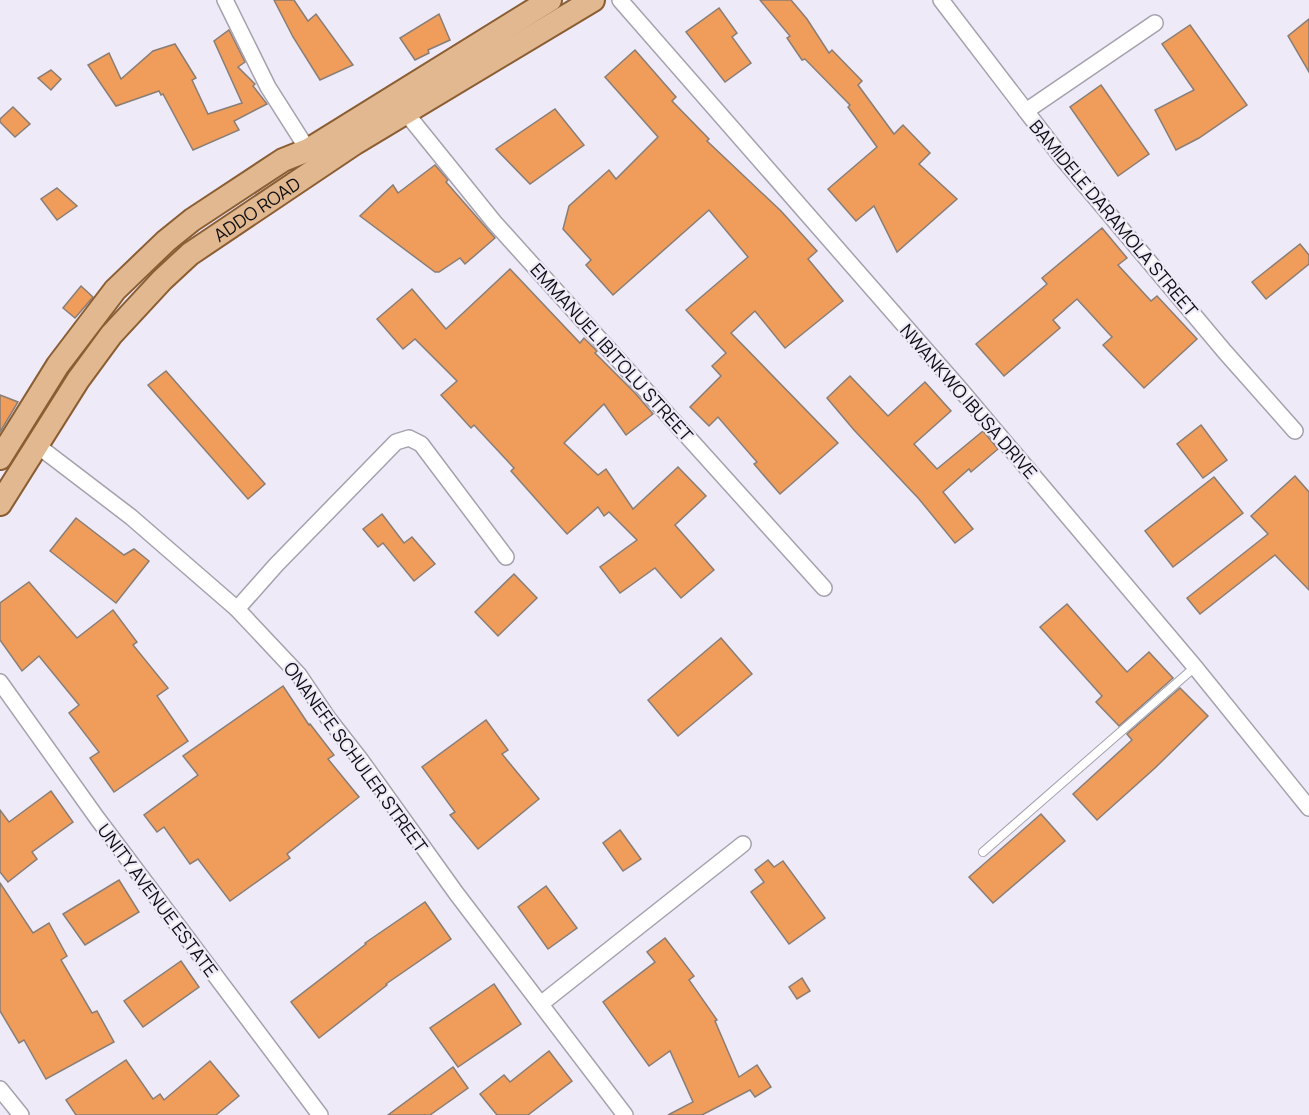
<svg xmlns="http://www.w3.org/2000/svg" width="1309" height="1115" font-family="Manrope,sans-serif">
	<rect width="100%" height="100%" fill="#efeaf8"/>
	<g fill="#f09c5b" stroke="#897e76" stroke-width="1.5">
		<path d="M274,0h20l14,21 8,-7 37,51 -33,15 -27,-43z"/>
		<path d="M760,0h31l16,19 22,34 3,-3 30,31 -4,4 36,49 9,-9 27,28 -11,11 38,35 -60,53 -23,-46 -18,15 -28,-32 49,-42 -29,-40 2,-2 -45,-46 -3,1 -15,-22 3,-2z"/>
		<path d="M719,8l18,25 -5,4 19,26 -26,19 -39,-50z"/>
		<path d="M439,14l11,26 -22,10 1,3 -14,7 -15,-22z"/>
		<path d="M1309,19v53l-21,-36z"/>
		<path d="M1190,25l57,80 -48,33 -23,12 -21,-40 39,-20 -32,-46z"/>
		<path d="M229,30l16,32 -7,5 17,17 -2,2 14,18 -33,17 5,9 -46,20 -30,-56 -2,1 -2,-4 -43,15 -28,-41 21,-12 12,26 32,-28 22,-7 21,34 -4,2 16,34 34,-11 -28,-62z"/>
		<path d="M635,50l41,47 -4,4 37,38 -2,2 74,70 36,40 -9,8 35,42 -58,47 -30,-37 -24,22 107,110 -58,51 -26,-30 3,-2 -39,-45 -9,9 -19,-19 31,-31 -9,-10 14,-13 -40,-43 62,-53 -39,-47 -96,85 -27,-30 5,-5 -28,-31 6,-23 40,-36 7,9 42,-42 -53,-60z"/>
		<path d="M51,70l10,9 -10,11 -13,-12z"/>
		<path d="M1101,85l48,69 -31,22 -48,-69z"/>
		<path d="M13,107l17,17 -15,13 -15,-15v-3z"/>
		<path d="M555,109l29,36 -54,39 -34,-35z"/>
		<path d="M435,165l13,15 -2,2 49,56 -30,26 -5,-6 -21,14h-4l-75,-56 33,-31 5,8z"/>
		<path d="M57,188l20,18 -20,14 -16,-21z"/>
		<path d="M1102,228l25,30 -9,7 33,36 6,-5 40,43 -53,49 -41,-43 9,-8 -35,-38 -24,21 7,8 -56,48 -28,-32 71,-60 -5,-6z"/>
		<path d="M1300,244l9,11v9l-43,35 -14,-17z"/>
		<path d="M510,269l70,74 4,-5 13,13 -2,2 40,40 18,21 -27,21 -22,-31 -40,39 34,32 8,-6 27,40 45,-42 28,29 -31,29 39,45 -33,28 -26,-30 -35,25 -20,-26 37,-27 -28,-28 -5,4 -6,-9 -31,27 -56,-63 3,-3 -40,-43 -3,3 -30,-33 16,-14 -42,-42 -12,10 -26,-30 35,-30 34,40z"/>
		<path d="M81,286l12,11 -18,21 -12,-10z"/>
		<path d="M166,371l99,113 -17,15 -100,-114z"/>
		<path d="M850,376l38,40 37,-34 26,29 -37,33 23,25 46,-38 15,18 -27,23 -2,-3 -26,23 30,37 -18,14 -36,-44 -65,-69 -27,-32z"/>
		<path d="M0,395l18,7 -18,30z"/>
		<path d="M1201,425l26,35 -24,18 -26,-34z"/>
		<path d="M1295,476l14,16v98l-34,-35 -75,59 -13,-16 81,-64 -17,-18z"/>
		<path d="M1214,477l29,36 -70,54 -28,-36z"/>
		<path d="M382,514l22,29 8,-6 23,27 -21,17 -31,-38 -5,4 -15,-18z"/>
		<path d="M76,518l48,37 10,-6 15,12 -33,42 -66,-52z"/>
		<path d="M514,574l23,24 -39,38 -23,-24z"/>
		<path d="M29,582l48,56 36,-28 24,32 -4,3 35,43 -11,8 31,45 -74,51 -24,-34 9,-6 -30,-39 10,-8 -40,-49 -17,15 -22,-31v-37z"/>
		<path d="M1067,604l60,68 22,-20 24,26 -54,48 -23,-24 6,-6 -62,-69z"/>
		<path d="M721,638l31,36 -74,62 -30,-36z"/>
		<path d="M283,686l26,39 1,-1 24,31 -6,4 31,38 -72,57 3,4 -60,43 -32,-42 -8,5 -26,-37 -7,5 -13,-17 54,-40 -15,-19z"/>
		<path d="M1180,688l28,28 -53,52 -58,52 -24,-26 59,-54 -5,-6z"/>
		<path d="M486,720l22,30 -6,4 37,45 -61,50 -28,-34 5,-3 -33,-45z"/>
		<path d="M51,791l22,31 -41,30 5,7 -29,23 -8,-10v-62l9,12z"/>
		<path d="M1041,814l24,27 -72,62 -24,-26z"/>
		<path d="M620,830l21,29 -18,12 -20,-28z"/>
		<path d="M768,860l6,7 9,-6 42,57 -36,26 -38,-52 13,-10 -9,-12z"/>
		<path d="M119,880l20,32 -54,33 -22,-31z"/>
		<path d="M0,883l33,50 16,-10 18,33 -6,4 31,53 5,-2 17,31 -68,37 -22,-39 -5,3 -19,-32z"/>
		<path d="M546,886l31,42 -29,21 -30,-42z"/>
		<path d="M425,902l26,37 -65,45 1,1 -68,53 -28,-36 75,-58 -1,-1z"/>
		<path d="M665,938l29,38 -5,4 28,40 -2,1 24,56 18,-12 14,22 -16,10 -5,-7 -48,25h-34l25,-13 -23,-51 -21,15 -46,-64 52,-40 -8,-10z"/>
		<path d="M181,961l18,26 -56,40 -19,-26z"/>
		<path d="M802,978l8,13 -13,8 -8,-12z"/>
		<path d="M494,984l27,40 -63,43 -28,-39z"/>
		<path d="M549,1051l23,30 -44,34h-31l-17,-21 24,-19 6,7z"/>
		<path d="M126,1060l27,39 7,-5 4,6 46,-39 29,35 -23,19h-140l-10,-15z"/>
		<path d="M453,1067l15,21 -38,27h-42z"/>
	</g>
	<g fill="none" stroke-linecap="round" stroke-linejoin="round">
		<defs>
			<path id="lane" d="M983,852l212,-185"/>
			<g id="street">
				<path d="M225,0l43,87 40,63"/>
				<path d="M620,0l340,389 235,278 114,141"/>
				<path d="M941,0l121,158 163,194 70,79"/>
				<path d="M1026,111l129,-88"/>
				<path d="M406,113l88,109 330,366"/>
				<path d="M38,446l93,71 106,92 62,66 29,43 32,41 96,134 169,222"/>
				<path d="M237,609l39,-44 120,-123 13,-4 12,6 85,113"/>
				<path d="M0,682l97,136 223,297"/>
				<path d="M542,1003l201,-159"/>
				<path d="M0,1089l21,26"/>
			</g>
			<g id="primary">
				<path d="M0,458l58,-93 57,-75 51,-49 26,-21 91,-60 25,-10 242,-150"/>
				<path id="s1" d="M0,504l78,-124 33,-45 51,-55 28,-26 165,-111 238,-143"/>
			</g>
		</defs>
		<use href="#lane" stroke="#a5a1ad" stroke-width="10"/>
		<use href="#street" stroke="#a5a1ad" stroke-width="18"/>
		<use href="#primary" stroke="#8a5d32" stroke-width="26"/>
		<use href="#lane" stroke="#fff" stroke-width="8"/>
		<use href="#street" stroke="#fff" stroke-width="15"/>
		<use href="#primary" stroke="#e1b88f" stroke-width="22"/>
	</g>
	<g text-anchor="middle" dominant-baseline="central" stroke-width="4.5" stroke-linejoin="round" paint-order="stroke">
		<g font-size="18" fill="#0d0c10" stroke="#efeaf8">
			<text stroke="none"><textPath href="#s1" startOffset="396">ADDO ROAD</textPath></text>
			<text transform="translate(1114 218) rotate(50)">BAMIDELE DARAMOLA STREET</text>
			<text transform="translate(612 352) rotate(48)">EMMANUEL IBITOLU STREET</text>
			<text transform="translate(969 401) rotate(49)">NWANKWO IBUSA DRIVE</text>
			<text transform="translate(356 757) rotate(54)">ONANEFE SCHULER STREET</text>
			<text transform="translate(158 900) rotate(53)">UNITY AVENUE ESTATE</text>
		</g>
	</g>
</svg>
